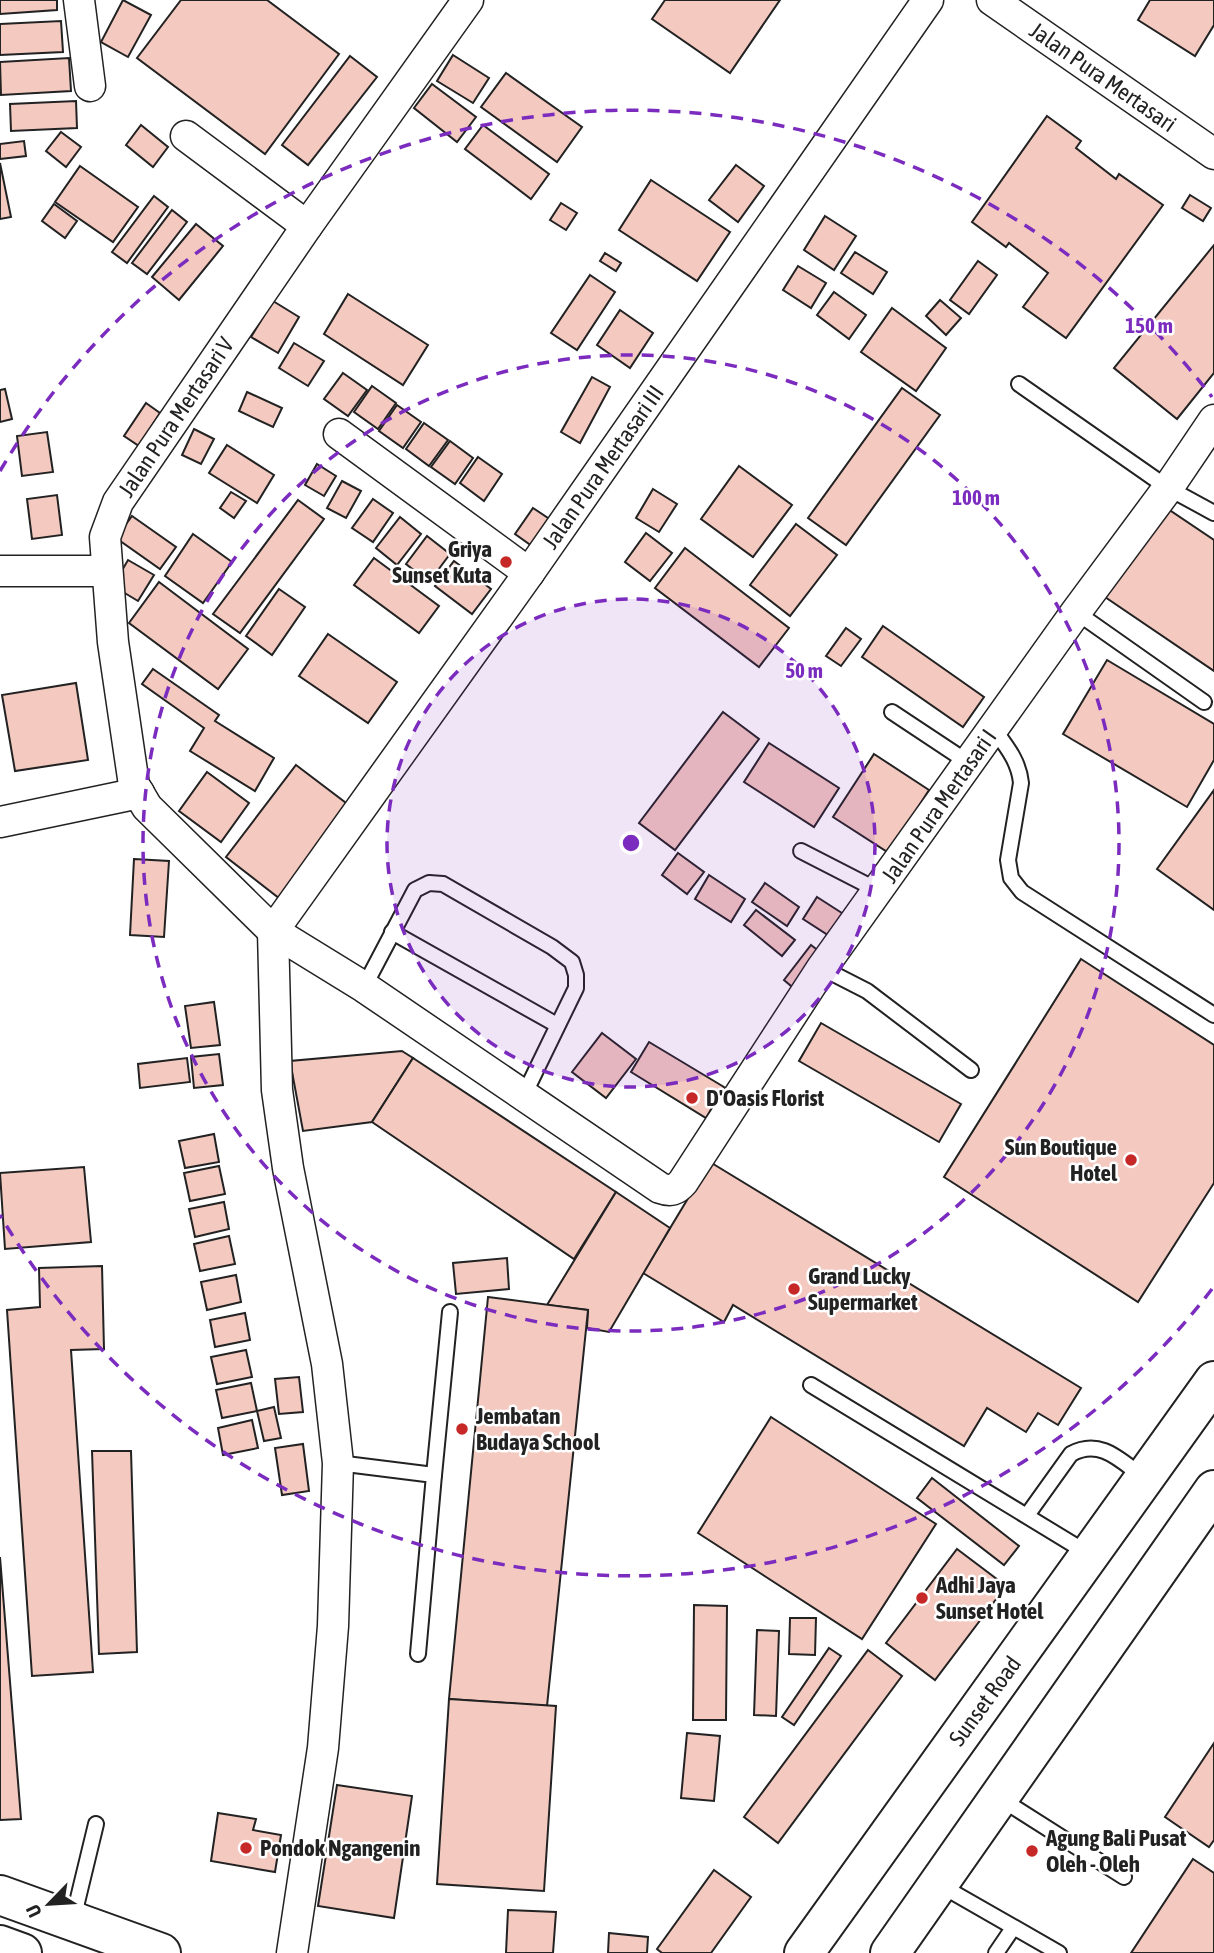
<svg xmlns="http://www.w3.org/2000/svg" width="1214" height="1953" font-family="'Asap Condensed',sans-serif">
	<rect width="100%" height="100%" fill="#fff"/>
	<g fill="#f3c9c0" stroke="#222" stroke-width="2">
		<path d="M0,0h57v10l-57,4z"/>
		<path d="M123,0l28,15 -23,42 -27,-15z"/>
		<path d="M181,0h86l72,54 -74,100 -128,-96z"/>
		<path d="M665,0h115l-50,73 -78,-54z"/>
		<path d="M1150,0h64v25l-19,31 -57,-36z"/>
		<path d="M61,21l2,31 -63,3v-31z"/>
		<path d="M453,55l36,23 -16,25 -36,-22z"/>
		<path d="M350,56l27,21 -69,88 -26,-20z"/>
		<path d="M69,58l2,33 -70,4 -1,-33z"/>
		<path d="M506,73l76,54 -25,35 -76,-55z"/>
		<path d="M432,84l44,33 -19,25 -43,-34z"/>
		<path d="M76,101l1,27 -66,3 -1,-27z"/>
		<path d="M1047,116l34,25 -5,7 40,31 3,-5 44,31 -97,133 -43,-31 25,-34 -39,-30 -3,4 -34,-25z"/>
		<path d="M141,125l27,22 -15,20 -27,-22z"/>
		<path d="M483,125l66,49 -18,25 -66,-50z"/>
		<path d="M61,132l20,15 -15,20 -20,-16z"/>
		<path d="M24,141l2,15 -26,3v-15z"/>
		<path d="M0,163l11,54 -11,2z"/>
		<path d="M736,165l28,21 -26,36 -29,-22z"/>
		<path d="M80,166l58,41 -25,35 -58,-40z"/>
		<path d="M651,180l79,52 -33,49 -78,-51z"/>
		<path d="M1190,195l21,13 -8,13 -21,-13z"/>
		<path d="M154,196l14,11 -41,56 -15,-11z"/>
		<path d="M561,203l16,10 -11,17 -16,-10z"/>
		<path d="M54,204l23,17 -12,17 -23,-17z"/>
		<path d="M172,210l15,12 -40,52 -15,-11z"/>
		<path d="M825,216l31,20 -22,34 -30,-20z"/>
		<path d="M196,224l27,22 -44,54 -27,-23z"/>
		<path d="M1214,245v128l-37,46 -63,-51z"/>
		<path d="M855,252l32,20 -14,22 -32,-21z"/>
		<path d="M605,253l16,10 -5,8 -16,-10z"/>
		<path d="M978,261l19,14 -28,39 -19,-14z"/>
		<path d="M798,266l28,17 -15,25 -28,-18z"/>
		<path d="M590,275l25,17 -38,58 -26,-17z"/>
		<path d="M834,292l32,23 -17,24 -32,-24z"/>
		<path d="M348,294l80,51 -25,40 -79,-51z"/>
		<path d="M940,300l21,18 -15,17 -20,-19z"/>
		<path d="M273,301l26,16 -21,36 -27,-16z"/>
		<path d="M892,308l54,40 -30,43 -55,-39z"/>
		<path d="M620,310l33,23 -23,35 -33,-23z"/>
		<path d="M294,343l30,18 -16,25 -29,-18z"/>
		<path d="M343,373l24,17 -19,26 -24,-17z"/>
		<path d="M592,377l18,10 -30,56 -19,-11z"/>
		<path d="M372,386l24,17 -18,26 -24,-17z"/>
		<path d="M902,388l38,27 -94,130 -38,-27z"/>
		<path d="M5,389l7,30 -12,3v-32z"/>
		<path d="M247,392l35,16 -9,19 -34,-16z"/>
		<path d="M146,403l14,10 -21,33 -15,-10z"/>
		<path d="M397,405l24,17 -18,26 -24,-17z"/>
		<path d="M424,423l24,17 -19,26 -23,-17z"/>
		<path d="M194,429l20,10 -13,25 -19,-9z"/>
		<path d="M47,432l6,40 -31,4 -5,-40z"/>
		<path d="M450,441l23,17 -18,26 -24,-17z"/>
		<path d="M227,445l47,30 -17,28 -48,-30z"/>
		<path d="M478,457l24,17 -18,27 -24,-18z"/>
		<path d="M317,464l19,12 -12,20 -19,-11z"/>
		<path d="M739,466l53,39 -39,52 -52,-38z"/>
		<path d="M342,481l19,10 -15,27 -19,-10z"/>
		<path d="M653,489l24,15 -18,28 -23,-14z"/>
		<path d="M231,492l15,9 -12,17 -14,-10z"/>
		<path d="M57,495l5,40 -30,4 -5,-40z"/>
		<path d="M373,499l20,14 -20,29 -21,-14z"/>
		<path d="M298,500l26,19 -84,114 -27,-19z"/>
		<path d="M1165,507l49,33v131l-109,-74z"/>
		<path d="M533,508l24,16 -18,27 -24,-17z"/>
		<path d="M132,516l44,31 -16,22 -44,-31z"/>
		<path d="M400,517l21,17 -24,31 -21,-17z"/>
		<path d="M796,524l41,31 -47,61 -40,-31z"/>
		<path d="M646,533l26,20 -22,28 -25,-19z"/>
		<path d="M193,534l39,28 -29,41 -38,-27z"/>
		<path d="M427,536l23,18 -21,28 -23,-18z"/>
		<path d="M685,548l104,80 -30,39 -104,-79z"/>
		<path d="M374,558l65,48 -20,27 -65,-48z"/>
		<path d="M128,560l26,15 -16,26 -25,-15z"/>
		<path d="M454,561l37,28 -19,25 -37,-28z"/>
		<path d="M159,582l89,67 -30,40 -89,-66z"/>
		<path d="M279,589l26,18 -33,48 -26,-19z"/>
		<path d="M883,626l101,71 -21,30 -101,-70z"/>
		<path d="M846,628l15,11 -20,27 -15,-10z"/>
		<path d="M328,634l69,48 -29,41 -69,-47z"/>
		<path d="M1107,660l107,64v36l-27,47 -124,-73z"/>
		<path d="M153,669l66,46 -4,6 59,37 -19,33 -65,-40 14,-23 -62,-44z"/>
		<path d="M76,683l12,77 -73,11 -13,-76z"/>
		<path d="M723,712l36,27 -84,111 -36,-27z"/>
		<path d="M769,743l70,45 -25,39 -70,-45z"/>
		<path d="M874,754l55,36 -40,63 -56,-36z"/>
		<path d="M296,765l58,44 -70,93 -58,-45z"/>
		<path d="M207,772l42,31 -28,39 -42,-31z"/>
		<path d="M1214,790v120l-57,-41z"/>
		<path d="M678,853l26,19 -17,22 -25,-19z"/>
		<path d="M134,859l35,2 -5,76 -34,-2z"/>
		<path d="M709,875l36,24 -14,23 -36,-23z"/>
		<path d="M765,883l34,24 -12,19 -35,-24z"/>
		<path d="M817,897l28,18 -14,22 -28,-18z"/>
		<path d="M756,910l39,30 -13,16 -38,-31z"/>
		<path d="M811,945l14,11 -28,35 -13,-11z"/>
		<path d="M1081,959l133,86v138l-76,119 -194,-125z"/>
		<path d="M214,1002l6,43 -29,3 -6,-42z"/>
		<path d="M821,1023l140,81 -22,38 -140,-81z"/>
		<path d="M602,1033l34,26 -30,39 -34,-26z"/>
		<path d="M649,1042l75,45 -18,31 -75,-46z"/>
		<path d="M402,1051l11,7 -41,64 -69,9 -13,-70z"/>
		<path d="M219,1054l4,31 -29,3 -3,-31z"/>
		<path d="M187,1058l3,24 -50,6 -2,-24z"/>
		<path d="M413,1058l203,134 -42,67 -202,-137z"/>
		<path d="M214,1134l5,28 -34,6 -6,-27z"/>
		<path d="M710,1162l371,226 -23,37 -20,-12 -12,19 -39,-24 -23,38 -231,-141 -9,17 -81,-49z"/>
		<path d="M219,1166l6,28 -35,7 -6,-28z"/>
		<path d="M84,1167l7,75 -86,7 -5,-76z"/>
		<path d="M616,1192l54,36 -61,104 -22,-4 1,-18 -41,-5z"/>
		<path d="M224,1202l5,27 -34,8 -6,-28z"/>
		<path d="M229,1236l6,28 -35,7 -6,-27z"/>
		<path d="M507,1258l2,31 -53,5 -3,-31z"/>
		<path d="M102,1266l2,83 -33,1 22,322 -61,4 -25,-366 33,-3 -1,-39z"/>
		<path d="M236,1275l5,27 -34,8 -6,-28z"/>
		<path d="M488,1297l100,13 -41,396 -98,-7z"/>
		<path d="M245,1313l5,27 -35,7 -5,-27z"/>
		<path d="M246,1350l6,27 -35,7 -6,-27z"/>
		<path d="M299,1377l4,35 -24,2 -4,-35z"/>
		<path d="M251,1383l6,28 -35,7 -6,-28z"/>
		<path d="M274,1407l7,31 -17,3 -7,-30z"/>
		<path d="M771,1417l165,107 -74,115 -164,-106z"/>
		<path d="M252,1420l6,28 -35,7 -5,-27z"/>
		<path d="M303,1444l6,47 -27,4 -7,-47z"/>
		<path d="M92,1451h39l6,201 -38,2z"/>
		<path d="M932,1478l87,68 -15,19 -87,-67z"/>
		<path d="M957,1549l49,37 -71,94 -49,-37z"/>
		<path d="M0,1557l21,262 -21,1z"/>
		<path d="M694,1605l33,1 -1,114h-33z"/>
		<path d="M790,1618h26l-1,37 -26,-1z"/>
		<path d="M757,1630l22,1 -3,85 -22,-1z"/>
		<path d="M829,1648l12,8 -47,69 -12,-8z"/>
		<path d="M868,1650l34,26 -124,167 -34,-26z"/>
		<path d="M449,1699l107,7 -12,185 -107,-7z"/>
		<path d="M687,1733l33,3 -6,65 -33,-3z"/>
		<path d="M1214,1743v97l-5,7 -44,-30z"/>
		<path d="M337,1785l75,11 -18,122 -76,-12z"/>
		<path d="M218,1813l38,6 -3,11 28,5 -6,37 -64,-11z"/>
		<path d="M1193,1859l21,14v80h-83z"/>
		<path d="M714,1870l37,27 -40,56h-49l-5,-4z"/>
		<path d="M508,1910l48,2 -3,41h-47z"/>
		<path d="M609,1933l39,4 -1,16h-39z"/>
	</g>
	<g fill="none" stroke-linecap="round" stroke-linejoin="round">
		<defs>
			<g id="lane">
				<path d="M1019,384l149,104 46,25"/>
				<path d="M1076,612l128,90"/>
				<path d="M892,712l77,51"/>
				<path d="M993,728c13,18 26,33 28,55l-13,77 3,18 11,14 192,123"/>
				<path d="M801,851l78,40"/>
				<path d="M392,932l165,93"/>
				<path d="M822,968l45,23 104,79"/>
				<path d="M364,987l51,-97 14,-7 14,1 109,63 20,15 4,13v13l-52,107"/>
				<path d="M811,1385l278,169"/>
				<path d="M338,1463l96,12 -16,179"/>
				<path d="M434,1475l16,-163"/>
				<path d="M1028,1514l43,-60c29,-16 49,6 72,23"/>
				<path d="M1001,1799l123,78"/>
				<path d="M940,1885l119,68"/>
				<path d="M73,1919l23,-95"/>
				<path d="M996,1953l17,-25"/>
			</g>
			<g id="street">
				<path d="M79,0l11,86"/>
				<path d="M468,0l-161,226 -189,276 -13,35 8,105 21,143 13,22 126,124 91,56 296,201c11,4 16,2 23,-6l139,-214 254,-356 92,-124 46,-68"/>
				<path d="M992,0l222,154"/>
				<path d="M186,136l121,90"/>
				<path d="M339,434l190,139"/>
				<path d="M0,571h107"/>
				<path d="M0,822l139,-29"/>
				<path d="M273,931l256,-358 399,-573"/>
				<path d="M273,931l4,159 11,78 39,196 11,99 -5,163 -10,122 -31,205"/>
			</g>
			<g id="highway">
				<path d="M0,1895l161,58"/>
				<path d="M0,1945l22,8"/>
				<path d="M804,1953l410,-572"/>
				<path d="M890,1953l324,-463"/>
			</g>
		</defs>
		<use href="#lane" stroke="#222" stroke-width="18"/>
		<use href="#street" stroke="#222" stroke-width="33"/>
		<use href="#highway" stroke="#222" stroke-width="42"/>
		<use href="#lane" stroke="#fff" stroke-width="14"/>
		<use href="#street" stroke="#fff" stroke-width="30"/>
		<use href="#highway" stroke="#fff" stroke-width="38"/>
	</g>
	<circle cx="631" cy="843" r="244" fill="#7b2cbf" fill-opacity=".12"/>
	<g fill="none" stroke="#7b2cbf" stroke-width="3.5" stroke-dasharray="12 9">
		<circle cx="631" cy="843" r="244"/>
		<circle cx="631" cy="843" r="488"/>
		<path d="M1212 1289A732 732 0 0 1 0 1215M0 471A732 732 0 0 1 1212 397"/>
	</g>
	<g fill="#c62828" stroke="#fff" stroke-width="2.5">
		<circle cx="506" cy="562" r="7"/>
		<circle cx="692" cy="1098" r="7"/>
		<circle cx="1131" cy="1160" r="7"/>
		<circle cx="794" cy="1289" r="7"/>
		<circle cx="462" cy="1429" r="7"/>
		<circle cx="922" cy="1598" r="7"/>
		<circle cx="246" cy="1848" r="7"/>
		<circle cx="1032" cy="1851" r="7"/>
	</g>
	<g text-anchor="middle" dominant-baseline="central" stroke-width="5" stroke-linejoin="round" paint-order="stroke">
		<g font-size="23" fill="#222" stroke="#fff">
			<text transform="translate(1103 77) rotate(35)">Jalan Pura Mertasari</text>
			<text transform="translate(176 417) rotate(-56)">Jalan Pura Mertasari V</text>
			<text transform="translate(603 467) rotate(-55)">Jalan Pura Mertasari III</text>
			<text transform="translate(939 806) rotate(-55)">Jalan Pura Mertasari I</text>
			<text transform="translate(985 1701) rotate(-54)">Sunset Road</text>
		</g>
		<g font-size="23" font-weight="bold" fill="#222" stroke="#fff" text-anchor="start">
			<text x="492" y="549" text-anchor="end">Griya<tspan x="492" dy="26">Sunset Kuta</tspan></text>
			<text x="706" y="1098">D'Oasis Florist</text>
			<text x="1117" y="1147" text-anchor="end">Sun Boutique<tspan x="1117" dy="26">Hotel</tspan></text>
			<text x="808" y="1276">Grand Lucky<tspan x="808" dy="26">Supermarket</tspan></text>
			<text x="476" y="1416">Jembatan<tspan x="476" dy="26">Budaya School</tspan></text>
			<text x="936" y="1585">Adhi Jaya<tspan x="936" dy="26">Sunset Hotel</tspan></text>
			<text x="1046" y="1838">Agung Bali Pusat<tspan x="1046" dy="26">Oleh - Oleh</tspan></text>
			<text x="260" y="1848">Pondok Ngangenin</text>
		</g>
	</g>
	<circle cx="631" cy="843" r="10" fill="#7b2cbf" stroke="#fff" stroke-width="3.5"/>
	<g font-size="21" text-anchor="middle" font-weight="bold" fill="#7b2cbf" stroke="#fff" stroke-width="5" stroke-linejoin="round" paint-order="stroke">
		<text x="1149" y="333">150 m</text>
		<text x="976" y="505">100 m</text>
		<text x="804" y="678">50 m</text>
	</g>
	<g transform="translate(49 1904) rotate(245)" stroke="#ffffff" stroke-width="5" paint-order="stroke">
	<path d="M0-5L12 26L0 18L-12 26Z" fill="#222222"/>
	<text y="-10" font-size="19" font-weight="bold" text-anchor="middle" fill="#222222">U</text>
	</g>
</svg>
